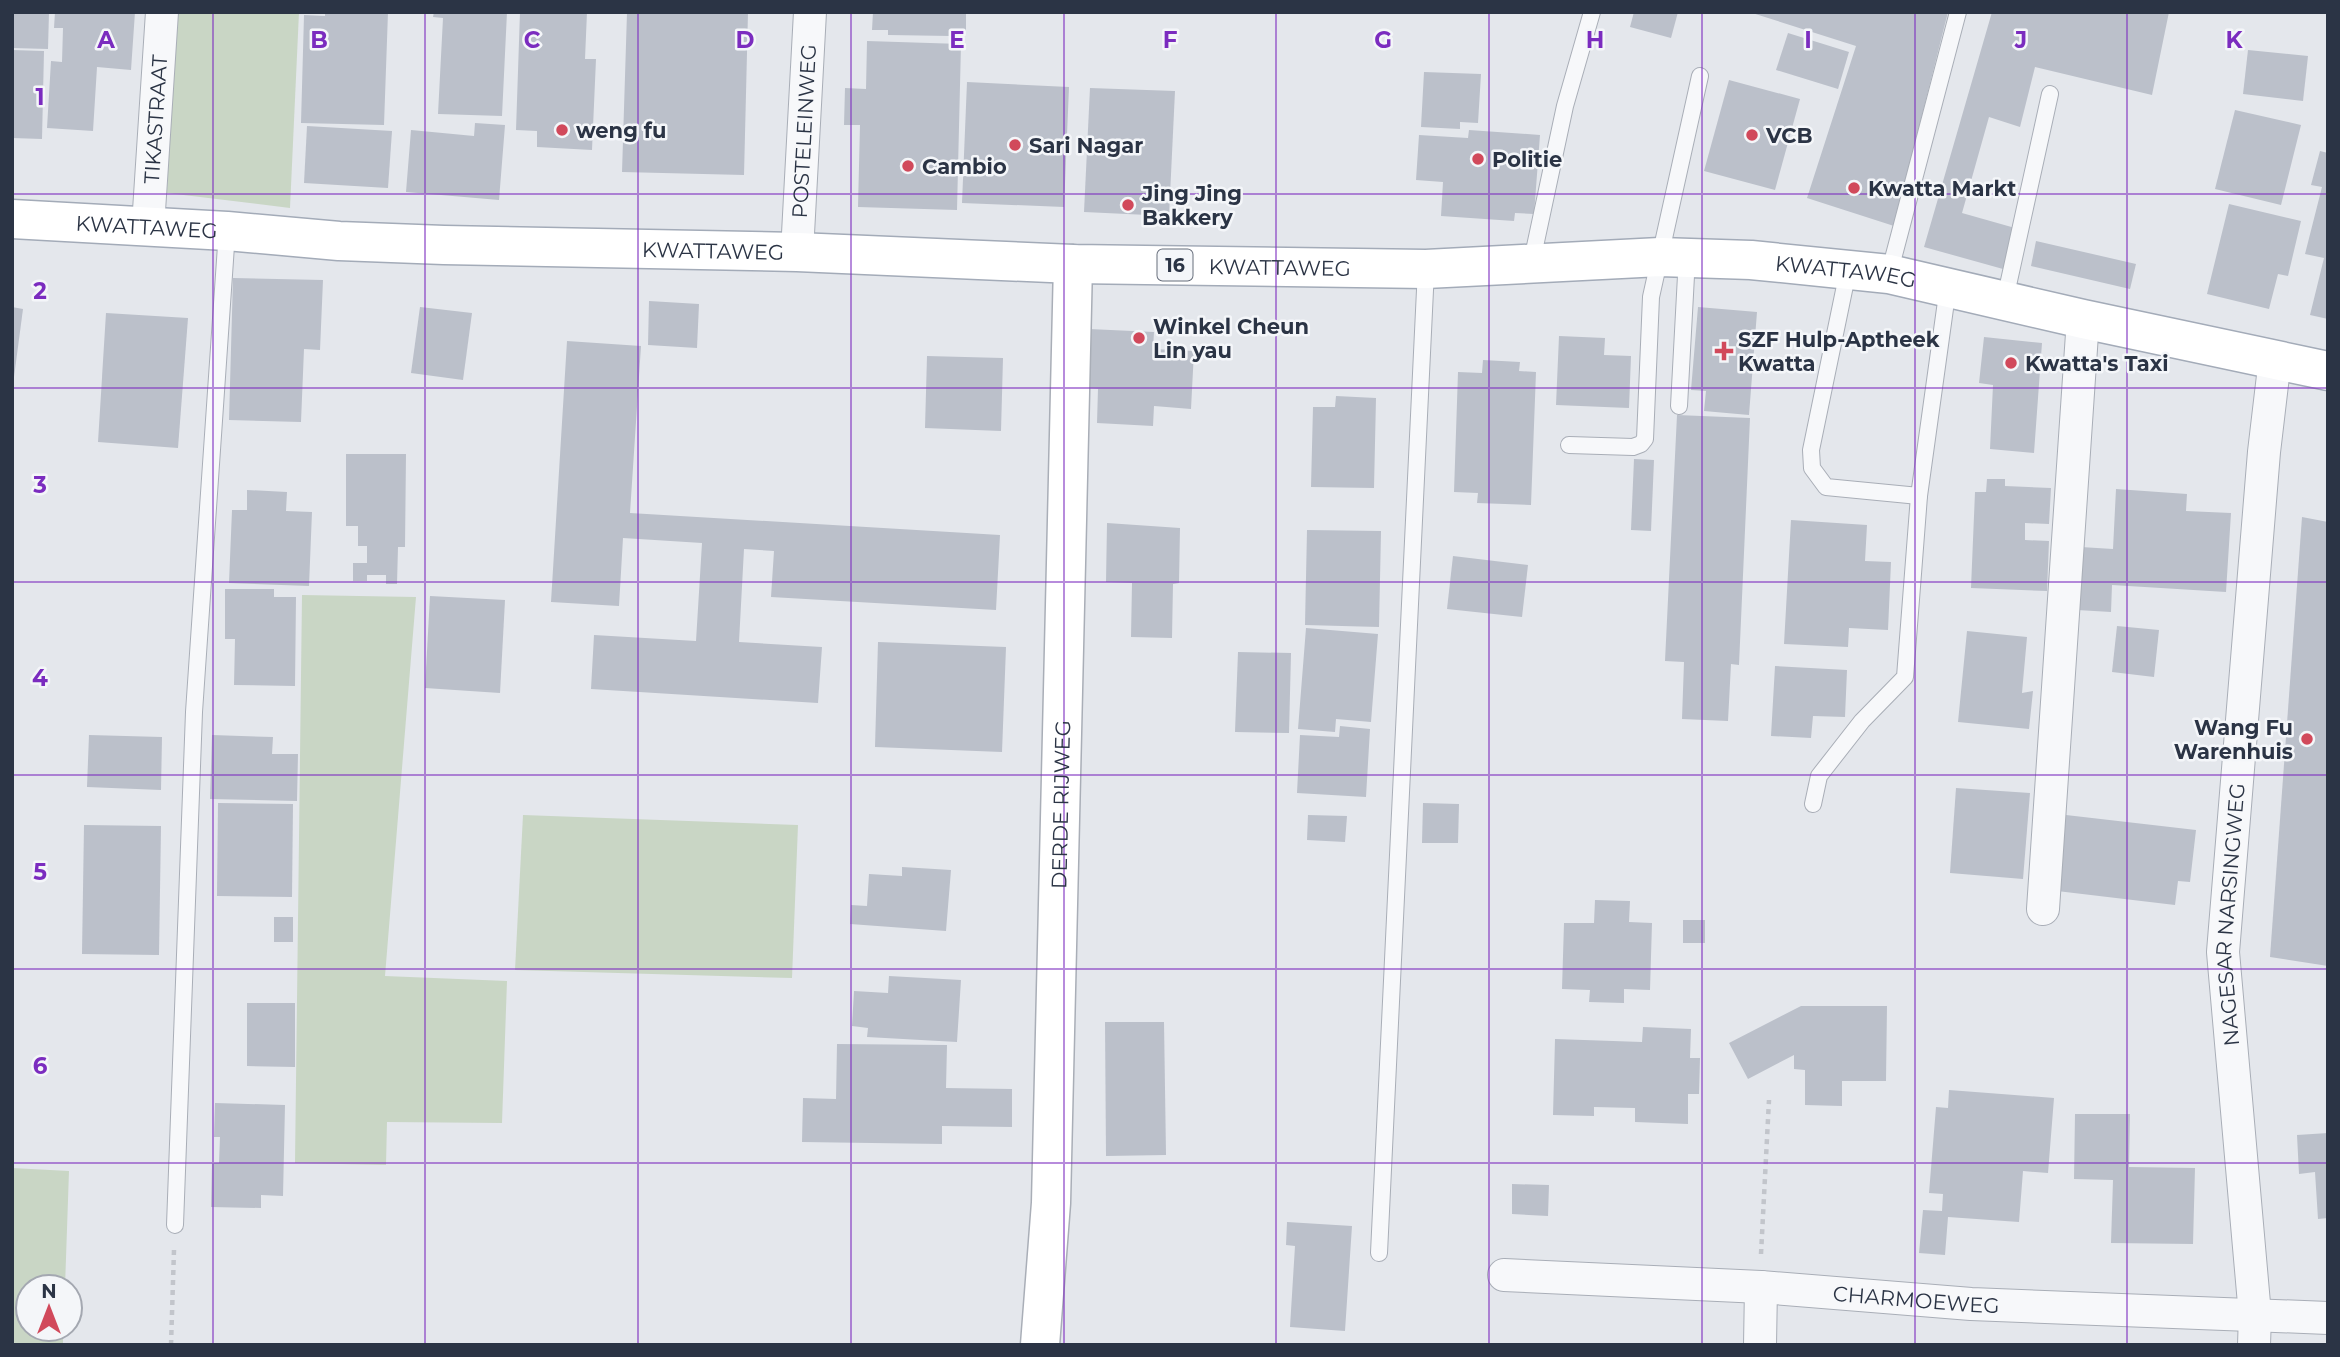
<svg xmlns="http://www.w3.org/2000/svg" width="2340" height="1357" font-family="Montserrat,sans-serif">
	<rect width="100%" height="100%" fill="#e4e7ec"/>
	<g fill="#c9d6c5">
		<path d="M174,12h125l-9,196 -123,-15z"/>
		<path d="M302,595l114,2 -31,379 122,5 -5,142 -115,-1 -1,43 -91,-2z"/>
		<path d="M523,815l275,10 -6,153 -277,-8z"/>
		<path d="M12,1168l57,3 -4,116h-37v42h35v16h-51z"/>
	</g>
	<g fill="#bbc0ca">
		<path d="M12,12h37l-1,37 -36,-1z"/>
		<path d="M55,12h80l-4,58 -34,-3 -4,64 -46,-3 4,-67 11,1 1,-34h-9z"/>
		<path d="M325,12h63l-4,113 -83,-2 3,-108 21,1z"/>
		<path d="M434,12h73l-5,104 -64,-2 5,-96 -10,-1z"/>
		<path d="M520,12h67l-2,47h11l-4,91 -55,-3v-16l-21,-1z"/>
		<path d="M627,12h121l-4,163 -122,-3z"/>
		<path d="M873,12h93v19h-15v5l-63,-1v-5h-16z"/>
		<path d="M1634,12h44l-7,26 -41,-11z"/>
		<path d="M1948,12l-54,214 -87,-28 49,-152 -107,-34z"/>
		<path d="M1992,12h177l-17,83 -117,-28 -15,60 -31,-10 -27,96 53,15 -12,41 -79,-22z"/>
		<path d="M1788,33l61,19 -11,37 -62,-19z"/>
		<path d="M867,41l94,3 -4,166 -99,-3 2,-82h-16l1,-37 21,1z"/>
		<path d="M12,50l32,1 -2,88 -30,-1z"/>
		<path d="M2248,50l60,6 -5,45 -60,-7z"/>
		<path d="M1424,72l57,2 -3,49 -18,-1v7l-39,-2z"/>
		<path d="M1729,80l71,19 -25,91 -71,-19z"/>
		<path d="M967,82l102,5 -5,120 -102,-4z"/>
		<path d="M1090,88l85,3 -6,125 -85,-4z"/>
		<path d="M2235,110l66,15 -20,80 -66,-16z"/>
		<path d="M475,123l30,2 -6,75 -93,-8 5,-62 63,6z"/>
		<path d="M307,126l85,5 -4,57 -84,-5z"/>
		<path d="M1469,130l71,5 -6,79 -19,-1 -1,8 -73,-5 2,-34 -27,-2 3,-45 49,3z"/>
		<path d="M2320,151l8,2v166l-18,-4 14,-57 -19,-4 17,-67 -11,-2z"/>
		<path d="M2229,204l72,17 -13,55 -10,-2 -9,35 -62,-15z"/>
		<path d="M2036,241l100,23 -6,25 -99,-23z"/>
		<path d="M233,278l90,2 -3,70 -16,-1 -3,73 -72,-2z"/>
		<path d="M649,301l50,3 -2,44 -49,-3z"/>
		<path d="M12,307l11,2 -9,68h-2z"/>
		<path d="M420,307l52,6 -9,67 -52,-7z"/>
		<path d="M1698,307l59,5 -8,103 -45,-4 2,-20 -15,-1z"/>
		<path d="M106,313l82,5 -10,130 -80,-6z"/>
		<path d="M1089,329l65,3 -1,17 41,2 -3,58 -37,-3 -1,20 -56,-3 1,-34 -13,-1z"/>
		<path d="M1559,336l46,2 -1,17 27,1 -2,52 -73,-3z"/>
		<path d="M1984,337l58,6 -8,110 -44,-4 3,-64 -14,-2z"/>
		<path d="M567,341l74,5 -11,167 370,22 -4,75 -225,-13 3,-46 -30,-2 -5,93 83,5 -4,56 -227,-14 3,-54 102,6 6,-98 -79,-5 -4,68 -68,-4z"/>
		<path d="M927,356l76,2 -2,73 -76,-3z"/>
		<path d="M1483,360l37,2 -1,9 17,1 -5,133 -54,-2 1,-10 -24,-1 4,-120 24,1z"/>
		<path d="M1336,396l40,2 -2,90 -63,-1 2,-80h22z"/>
		<path d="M1677,415l73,3 -11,247 -8,-1 -3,57 -46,-2 2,-57 -19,-1z"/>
		<path d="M346,454h60l-1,93h-7l-1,37h-11v-9h-19v6h-14v-18h14v-17h-9v-20h-12z"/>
		<path d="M1634,459l20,1 -3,71 -20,-1z"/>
		<path d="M1987,479h18v7l46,2 -2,36 -24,-1v17l24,1 -2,50 -76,-3 4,-96h11z"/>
		<path d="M2116,489l71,5 -1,17 45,2 -5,79 -114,-7 -1,27 -34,-2 4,-63 32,2z"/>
		<path d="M247,490l40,2 -1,19 26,1 -3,74 -80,-3 3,-73h15z"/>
		<path d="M2302,517l26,5v444l-58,-9z"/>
		<path d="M1791,520l76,5 -2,36 26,1 -3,68 -39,-2 -1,19 -64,-3z"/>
		<path d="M1107,523l73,5 -1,55 -6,1 -1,54 -41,-1 1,-54 -26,-1z"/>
		<path d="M1307,530l74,1 -2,96 -74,-2z"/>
		<path d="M1453,556l75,9 -6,52 -75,-8z"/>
		<path d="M225,589h49v8h22l-1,89 -61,-1 1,-46h-10z"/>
		<path d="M430,596l75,4 -5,93 -75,-5z"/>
		<path d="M2117,626l42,4 -5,47 -42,-5z"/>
		<path d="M1306,628l72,6 -7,88 -35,-3 -1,13 -37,-3z"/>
		<path d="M1967,631l60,6 -5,56 11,-2 -4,38 -71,-7z"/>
		<path d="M878,642l128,5 -4,105 -127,-5z"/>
		<path d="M1238,652l53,1 -2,80 -54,-1z"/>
		<path d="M1775,666l72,4 -2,47 -32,-1 -2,22 -40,-2z"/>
		<path d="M1340,726l30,3 -4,68 -69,-4 3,-58 39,2z"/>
		<path d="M89,735l73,2 -1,53 -74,-3z"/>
		<path d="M212,735l61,2 -1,17h26l-1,47 -87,-2z"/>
		<path d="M1956,788l74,5 -7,86 -73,-6z"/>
		<path d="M218,803l75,1 -1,93 -75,-1z"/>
		<path d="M1423,803l36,1 -1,39h-36z"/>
		<path d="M1308,815l39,1 -2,26 -38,-2z"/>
		<path d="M2066,815l130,15 -6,52 -12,-1 -3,24 -118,-14z"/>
		<path d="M84,825l77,1 -2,129 -77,-1z"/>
		<path d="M902,867l49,3 -5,61 -96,-7 1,-19 16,1 2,-32 33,2z"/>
		<path d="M1595,900l35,1 -1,21 23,1 -2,67 -26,-1v14l-35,-1 1,-12 -28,-1 2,-66h30z"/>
		<rect x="274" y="917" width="19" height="25"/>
		<rect x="1683" y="920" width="22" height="23"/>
		<path d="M889,976l72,4 -4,62 -90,-5 1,-9 -16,-2 2,-35 34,2z"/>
		<path d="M247,1003h48v64l-48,-1z"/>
		<path d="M1801,1006h86l-1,75h-44v25l-37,-1v-35l-11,-1v-14l-46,24 -19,-36z"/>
		<path d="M1105,1022h59l2,133 -60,1z"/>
		<path d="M1643,1027l48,2 -1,29h10l-1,36h-11v30l-53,-2v-14l-41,-1v9l-41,-1 2,-76 87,3z"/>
		<path d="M837,1044l110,1 -1,43 66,1v38l-70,-1v18l-140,-2 1,-44 33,1z"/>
		<path d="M1949,1090l105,8 -6,75 -25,-2 -4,51 -71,-5 -3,38 -26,-2 4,-43 19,1 1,-17 -14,-1 7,-86 12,1z"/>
		<path d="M215,1103l70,2 -2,91 -22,-1v13l-50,-1 1,-44h7l1,-26h-6z"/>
		<path d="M2075,1114h55l-1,53 66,1 -2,76 -82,-1 2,-63 -39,-1z"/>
		<path d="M2328,1133v85l-10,1 -3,-47 -16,2 -2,-39z"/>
		<path d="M1512,1184l37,1 -1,31 -36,-2z"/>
		<path d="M1287,1222l65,4 -7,105 -55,-4 5,-81 -9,-1z"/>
	</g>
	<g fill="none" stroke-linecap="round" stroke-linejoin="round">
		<defs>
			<g id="lane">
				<path d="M1531,265l34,-159 27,-94"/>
				<path d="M1848,271l-37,179 1,18 14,19 93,9"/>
				<path d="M1889,274l69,-262"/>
				<path d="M2005,299l45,-205"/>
				<path d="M1679,406l8,-149"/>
				<path d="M1569,445l64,2 8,-3 4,-5 6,-142 49,-221"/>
				<path d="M1813,804l6,-28 43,-55 43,-44 14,-181 29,-209"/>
				<path d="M175,1225l19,-513 33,-481"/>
				<path d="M1379,1253l47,-984"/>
			</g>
			<g id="street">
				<path id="s1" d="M148,226l14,-214"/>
				<path id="s2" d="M797,252l13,-240"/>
				<path d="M2043,909l40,-590"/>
				<path id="s3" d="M1504,1275l257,12 210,17 357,14"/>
				<path d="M1760,1345l1,-58"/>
				<path id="s4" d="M2254,1345l1,-30 -32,-363 41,-500 11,-93"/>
			</g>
			<g id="secondary">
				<path id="s5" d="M1040,1345l11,-142 22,-939"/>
			</g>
			<g id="primary">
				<path id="s6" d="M12,219l215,12 112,10 105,4 353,7 276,12 353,5 234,-12 91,3 138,14 194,45 245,52"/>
			</g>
		</defs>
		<use href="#lane" stroke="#a9aeb7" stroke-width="18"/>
		<use href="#street" stroke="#a9aeb7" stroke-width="34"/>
		<use href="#secondary" stroke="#a9aeb7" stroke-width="41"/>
		<use href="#primary" stroke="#a3abb8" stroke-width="41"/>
		<g stroke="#c2c5cb" stroke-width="4.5" stroke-dasharray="5 5" stroke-linecap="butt">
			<path d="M1761,1254l8,-154"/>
			<path d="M171,1345l3,-95"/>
		</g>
		<use href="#lane" stroke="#f7f8fa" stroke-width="16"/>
		<use href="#street" stroke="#f7f8fa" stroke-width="32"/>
		<use href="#secondary" stroke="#fff" stroke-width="38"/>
		<use href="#primary" stroke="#fff" stroke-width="38"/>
	</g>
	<path fill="none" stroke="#7b2cbf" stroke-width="2" stroke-opacity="0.55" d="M213,12v1333M425,12v1333M638,12v1333M851,12v1333M1064,12v1333M1276,12v1333M1489,12v1333M1702,12v1333M1915,12v1333M2127,12v1333M12,194h2316M12,388h2316M12,582h2316M12,775h2316M12,969h2316M12,1163h2316"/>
	<g fill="#d1495b" stroke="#f4f6f9" stroke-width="2.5">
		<circle cx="562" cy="130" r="7"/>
		<circle cx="1752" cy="135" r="7"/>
		<circle cx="1015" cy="145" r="7"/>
		<circle cx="1478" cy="159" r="7"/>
		<circle cx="908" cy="166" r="7"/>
		<circle cx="1854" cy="188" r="7"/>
		<circle cx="1128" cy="205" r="7"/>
		<circle cx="1139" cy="338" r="7"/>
		<path d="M1720.5 340.5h7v7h7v7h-7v7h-7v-7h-7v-7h7z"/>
		<circle cx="2011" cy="363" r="7"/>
		<circle cx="2307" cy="739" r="7"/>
	</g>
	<g text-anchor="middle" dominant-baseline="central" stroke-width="5" stroke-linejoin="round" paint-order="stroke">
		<rect fill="#f4f6f9" stroke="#676e7b" stroke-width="2" x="1157.5" y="249.5" width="35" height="31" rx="5"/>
		<g font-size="19" font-weight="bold" fill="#2b3445">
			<text x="1175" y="265">16</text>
		</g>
		<g font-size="21" fill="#2b3445" stroke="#f4f6f9">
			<text stroke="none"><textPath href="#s1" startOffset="107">TIKASTRAAT</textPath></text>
			<text stroke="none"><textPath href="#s2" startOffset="121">POSTELEINWEG</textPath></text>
			<text stroke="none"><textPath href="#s6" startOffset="135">KWATTAWEG</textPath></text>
			<text stroke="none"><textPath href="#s6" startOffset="702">KWATTAWEG</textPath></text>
			<text stroke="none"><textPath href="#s6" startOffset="1269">KWATTAWEG</textPath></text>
			<text stroke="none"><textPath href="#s6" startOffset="1836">KWATTAWEG</textPath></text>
			<text stroke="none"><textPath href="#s5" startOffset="541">DERDE RIJWEG</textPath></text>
			<text stroke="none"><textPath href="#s4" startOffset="432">NAGESAR NARSINGWEG</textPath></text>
			<text stroke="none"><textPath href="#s3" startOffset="413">CHARMOEWEG</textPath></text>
		</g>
		<g font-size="21" font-weight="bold" fill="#2b3445" stroke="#f4f6f9" text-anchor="start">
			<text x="576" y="130">weng fu</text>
			<text x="1766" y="135">VCB</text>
			<text x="1029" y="145">Sari Nagar</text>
			<text x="1492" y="159">Politie</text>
			<text x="922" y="166">Cambio</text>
			<text x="1868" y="188">Kwatta Markt</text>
			<text x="1142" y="193">Jing Jing<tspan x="1142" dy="24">Bakkery</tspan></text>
			<text x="1153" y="326">Winkel Cheun<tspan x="1153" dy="24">Lin yau</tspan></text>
			<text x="1738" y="339">SZF Hulp-Aptheek<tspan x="1738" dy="24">Kwatta</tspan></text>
			<text x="2025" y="363">Kwatta's Taxi</text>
			<text x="2293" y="727" text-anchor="end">Wang Fu<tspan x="2293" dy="24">Warenhuis</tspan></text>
		</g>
	</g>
	<g font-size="23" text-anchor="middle" font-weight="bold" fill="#7b2cbf" stroke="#f4f6f9" stroke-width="5" stroke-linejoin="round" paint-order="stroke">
		<text x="106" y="48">A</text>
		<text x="319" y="48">B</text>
		<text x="532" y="48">C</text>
		<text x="745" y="48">D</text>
		<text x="957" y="48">E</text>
		<text x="1170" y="48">F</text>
		<text x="1383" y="48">G</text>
		<text x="1595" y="48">H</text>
		<text x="1808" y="48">I</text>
		<text x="2021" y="48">J</text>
		<text x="2234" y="48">K</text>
		<text x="40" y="105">1</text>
		<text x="40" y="299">2</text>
		<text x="40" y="493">3</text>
		<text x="40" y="686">4</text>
		<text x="40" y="880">5</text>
		<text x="40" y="1074">6</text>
	</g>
	<rect width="2340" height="1357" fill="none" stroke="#2b3445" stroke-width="28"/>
	<g transform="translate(49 1308)"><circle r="33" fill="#f4f6f9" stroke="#a4a8b1" stroke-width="2"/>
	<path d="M0-5L12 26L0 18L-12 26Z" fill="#d1495b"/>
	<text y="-10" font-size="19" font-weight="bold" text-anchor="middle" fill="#2b3445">N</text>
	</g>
</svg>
